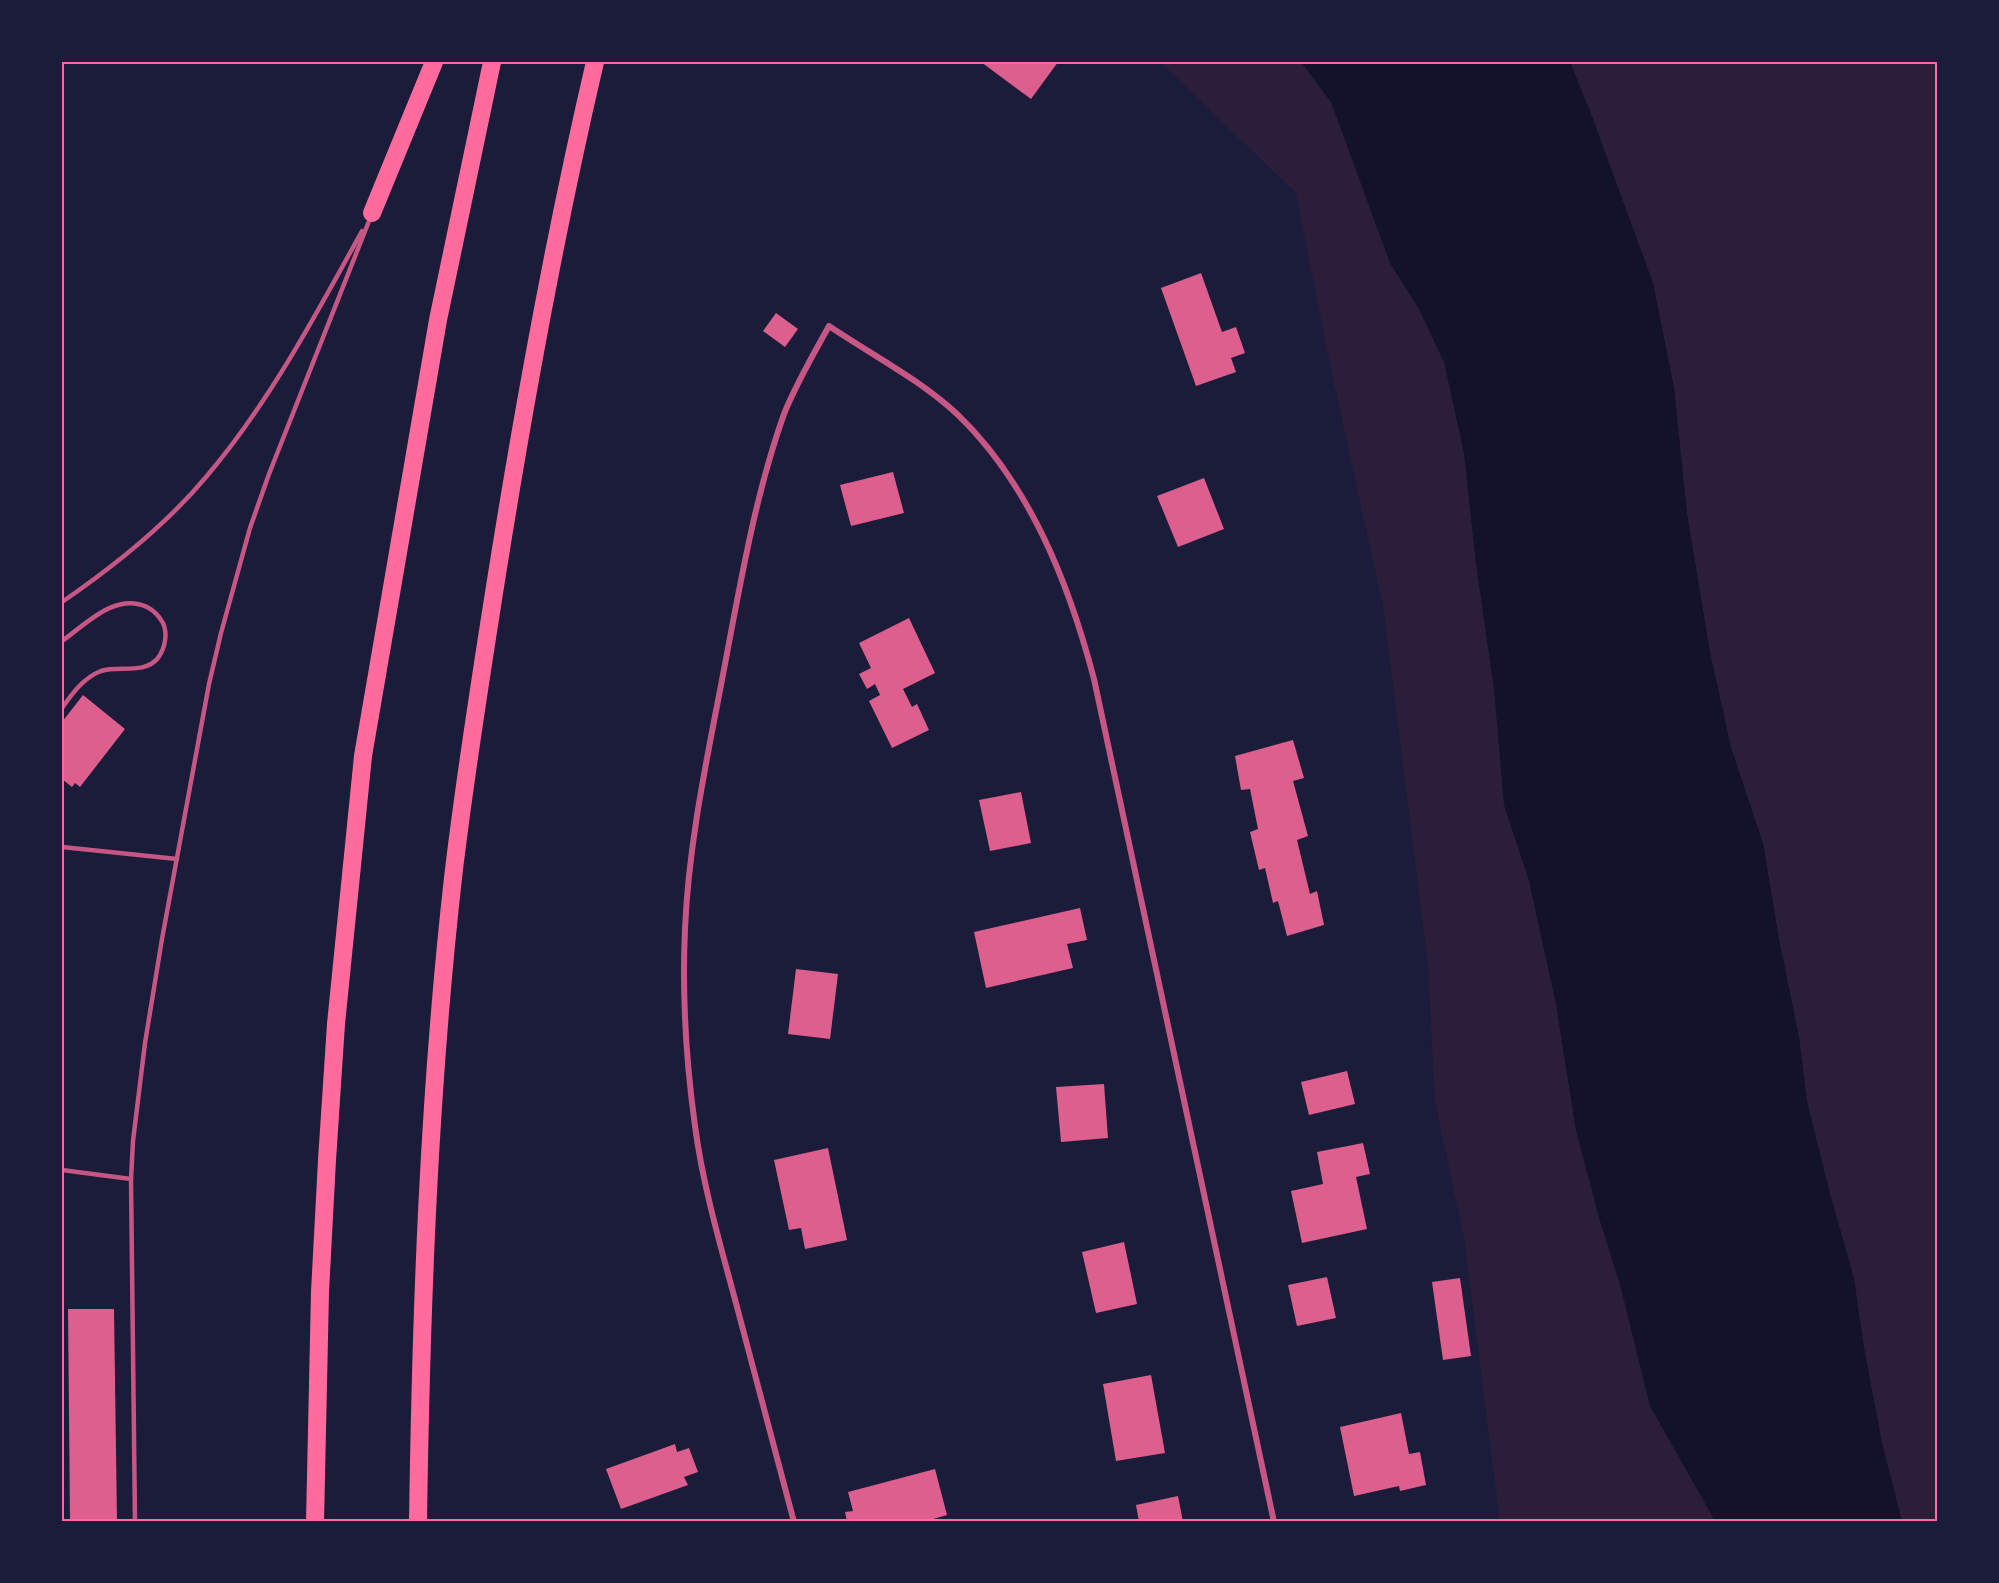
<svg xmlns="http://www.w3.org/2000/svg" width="1999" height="1583" font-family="'Sofia Sans Condensed',sans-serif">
	<rect width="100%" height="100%" fill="#1b1b3a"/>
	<path fill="#2a1e3b" d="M1160,62h777v1459h-437l-36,-283 -29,-137 -7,-135 -45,-360 -50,-228 -37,-185z"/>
	<path fill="#12122b" d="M1301,62h269l20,49 63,172 21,104 13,126 23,139 21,95 32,96 16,96 20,98 8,64 22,89 25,88 10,70 18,95 20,78h-187l-65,-115 -29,-118 -21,-67 -24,-90 -20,-127 -27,-123 -25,-76 -10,-116 -18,-125 -12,-111 -20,-91 -25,-53 -29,-46 -59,-161z"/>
	<g fill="#dd5f8e">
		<path d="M981,62h77l-27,37z"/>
		<path d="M1201,273l21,59 14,-5 9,26 -14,5 5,14 -40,14 -35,-98z"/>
		<path d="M776,313l22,16 -13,18 -22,-16z"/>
		<path d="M893,472l11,41 -53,13 -11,-41z"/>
		<path d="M1204,478l20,51 -46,18 -21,-51z"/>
		<path d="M909,618l26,55 -32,16 9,18 5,-3 12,26 -37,18 -23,-47 11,-6 -5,-11 -8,5 -8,-15 12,-6 -12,-25z"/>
		<path d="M83,695l42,34 -45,58 -5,-4 -3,4 -10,-8v-57z"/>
		<path d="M1293,740l11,38 -11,3 15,55 -11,4 13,54 7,-3 7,34 -37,11 -9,-35 -5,2 -8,-35 -6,2 -9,-38 8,-3 -8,-40 -9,1 -6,-34z"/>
		<path d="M1021,792l10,51 -41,8 -11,-51z"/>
		<path d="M1080,908l7,32 -20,4 6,24 -87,20 -12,-56z"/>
		<path d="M796,969l42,5 -8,65 -42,-5z"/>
		<path d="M1347,1071l8,33 -46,11 -8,-33z"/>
		<path d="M1104,1084l4,54 -47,4 -5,-55z"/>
		<path d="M1363,1143l7,31 -14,3 11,52 -65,14 -11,-52 32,-7 -6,-32z"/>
		<path d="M828,1148l19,92 -42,9 -4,-21 -12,2 -15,-70z"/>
		<path d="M1124,1242l13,62 -41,9 -14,-61z"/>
		<path d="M1327,1277l9,41 -39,8 -9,-41z"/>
		<path d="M1460,1278l11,78 -28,4 -11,-78z"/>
		<path d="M68,1309h46l3,213h-47z"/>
		<path d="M1151,1375l14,78 -49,8 -13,-77z"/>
		<path d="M1401,1413l8,41 11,-2 6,33 -26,6 -1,-5 -45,10 -14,-69z"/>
		<path d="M675,1444l2,8 12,-4 9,24 -14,5 4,8 -67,24 -15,-40z"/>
		<path d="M935,1469l12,46 -24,7h-76l-2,-10 8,-1 -5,-19z"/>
		<path d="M1178,1496l5,26h-44l-3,-17z"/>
	</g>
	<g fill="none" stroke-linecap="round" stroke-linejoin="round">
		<g stroke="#c65784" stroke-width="4.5">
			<path d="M62,602c51,-35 104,-77 144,-125 61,-71 111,-164 156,-246"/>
			<path d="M62,641c23,-16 53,-49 85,-34 6,3 12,9 16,16 5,11 2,25 -5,35 -14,17 -39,7 -57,13 -18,7 -29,23 -39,37"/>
			<path d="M62,847l115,12"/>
			<path d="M62,1170l69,9"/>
			<path d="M135,1522l-4,-343 2,-38 12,-98 17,-104 47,-255 12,-51 29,-105 19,-54 102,-258"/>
		</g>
		<path stroke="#c65784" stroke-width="6" d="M794,1522c-19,-72 -38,-144 -57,-215 -16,-60 -34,-120 -42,-181 -9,-65 -13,-131 -10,-197 4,-95 26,-188 43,-281 15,-79 29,-158 56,-234 12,-30 29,-59 45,-88 43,29 90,53 128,88 73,70 112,170 137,265l180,843"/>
		<g stroke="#ff6b9d" stroke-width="18">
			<path d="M372,213l62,-151"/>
			<path d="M315,1522l5,-230 7,-132 9,-136 27,-268 75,-436 54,-258"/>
			<path d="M418,1522c3,-215 11,-430 35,-644 11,-95 26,-190 41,-285 28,-178 60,-356 101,-531"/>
		</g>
	</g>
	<rect width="1999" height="1583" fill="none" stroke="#1b1b3a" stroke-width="126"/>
	<rect x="63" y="63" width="1873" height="1457" fill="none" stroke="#ff6b9d" stroke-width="2"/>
</svg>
